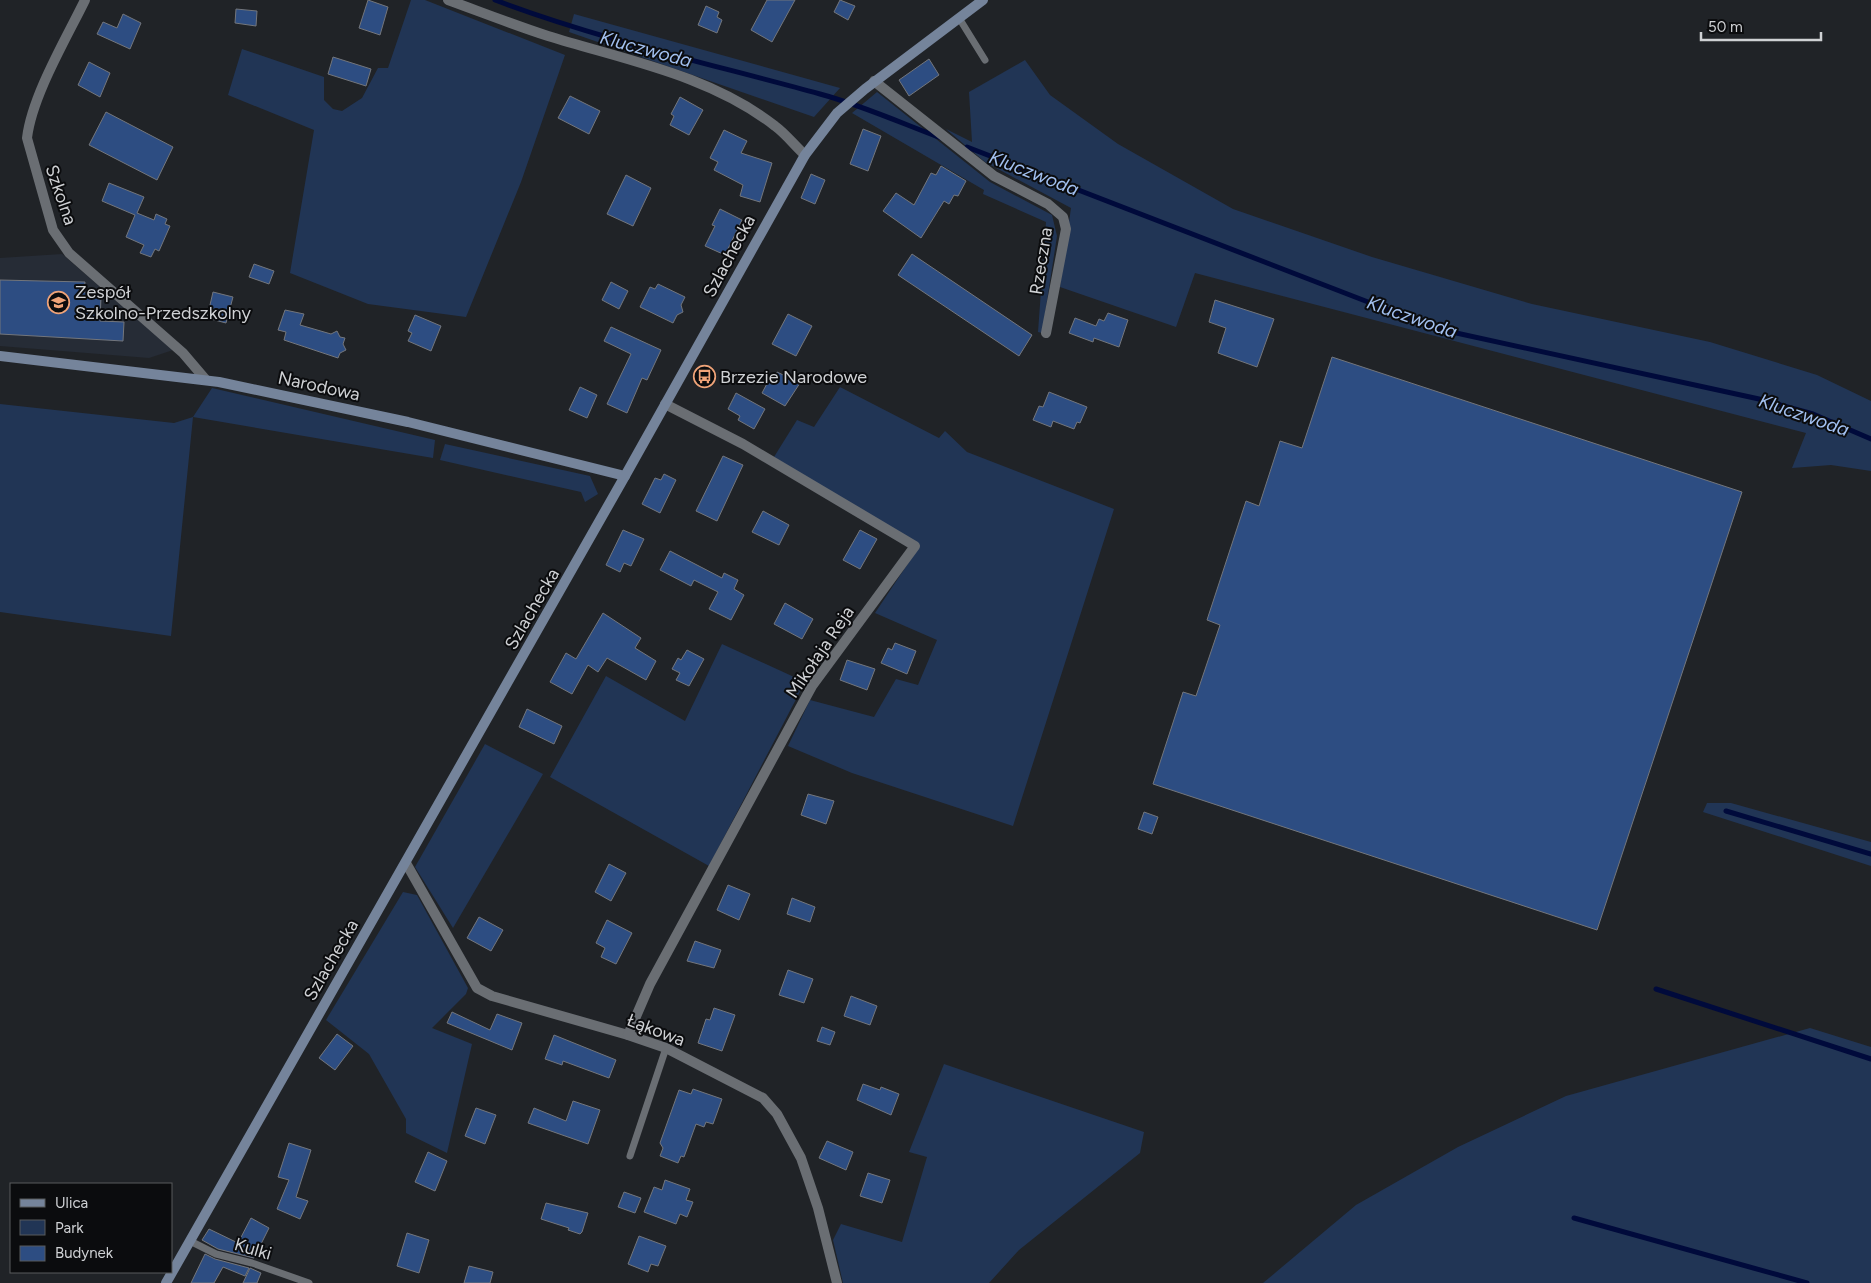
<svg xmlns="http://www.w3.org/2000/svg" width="1871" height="1283" font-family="Figtree,sans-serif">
	<rect width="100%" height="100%" fill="#202327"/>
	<path fill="#262c36" d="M62,254l111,96 -24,8 -149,-12v-88z"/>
	<g fill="#213555">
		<path d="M411,0h14l140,55 -44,127 -55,135 -98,-13 -78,-31 24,-143 -86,-35 14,-46 82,28v23l9,9 9,2 20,-13 16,-30h10z"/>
		<path d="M574,14l266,74 -26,29 -245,-85z"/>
		<path d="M1025,60l25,35 68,49 115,65 139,48 160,47 178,38 107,33 54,26v70l-40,-6 -39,3 14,-35 -611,-160 -19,54 -116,-40 11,-79 -86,-46 -39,-33 26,13 -3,-50z"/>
		<path d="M877,92l113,90 62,33 5,21 -15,97 -4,-1 8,-110 -63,-28 1,-4 -132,-77z"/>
		<path d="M840,387l99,51 6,-7 22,21 147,57 -101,317 -161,-53 -64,-27 22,-46 64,17 22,-38 22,6 19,-45 -62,-27 44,-66 -145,-90 23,-37 17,7z"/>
		<path d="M212,388l223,52 -2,18 -240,-41 -22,219 -171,-24v-208l174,19 19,-6z"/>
		<path d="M445,444l145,32 8,18 -13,8 -4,-10 -141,-32z"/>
		<path d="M722,644l83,38 -96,184 -159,-89 56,-101 79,45z"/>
		<path d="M485,744l58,30 -90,154 -38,-61z"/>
		<path d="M1707,803h24l140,39v24l-168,-54z"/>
		<path d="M403,892l14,3 51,93 -2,6 -34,34 40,16 -25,109 -41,-20v-14l-37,-65 -43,-34z"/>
		<path d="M1810,1028l61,19v236h-608l93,-78 102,-58 108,-51z"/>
		<path d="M944,1064l200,68 -4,21 -121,97 -30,33h-146l-10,-43 8,-16 61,18 25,-85 -18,-5z"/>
	</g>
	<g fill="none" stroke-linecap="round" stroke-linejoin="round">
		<g stroke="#000a3b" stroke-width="5">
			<path d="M495,0c106,40 216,64 325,94 41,11 81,29 121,44"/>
			<path d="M967,147l471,182 321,70 54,15 58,25"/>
			<path d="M1726,811l145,43"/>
			<path d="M1656,989l215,70"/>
			<path d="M1574,1218l233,65"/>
		</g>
	</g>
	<g fill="#2d4d82" stroke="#73767c">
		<path d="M368,0l20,7 -8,28 -21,-7z"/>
		<path d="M767,0h28l-23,42 -21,-12z"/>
		<path d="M840,0l15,6 -7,14 -14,-8z"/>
		<path d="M706,6l13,6 -2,5 5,3 -5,13 -19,-8z"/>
		<path d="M236,9l21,2 -1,15 -21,-3z"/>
		<path d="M123,14l18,9 -11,26 -33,-15 6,-12 14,6z"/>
		<path d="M333,57l38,12 -5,17 -38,-12z"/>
		<path d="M929,59l10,16 -30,21 -10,-16z"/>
		<path d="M89,62l21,11 -10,24 -22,-12z"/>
		<path d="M570,96l30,15 -11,23 -31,-16z"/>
		<path d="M680,97l23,13 -14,25 -19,-10 4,-9 -3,-2z"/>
		<path d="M106,112l67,35 -16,33 -68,-35z"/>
		<path d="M863,129l18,7 -13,35 -18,-7z"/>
		<path d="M724,130l23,11 -6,12 31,10 -12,39 -20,-6 3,-11 -29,-15 4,-8 -8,-4z"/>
		<path d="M941,166l25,15 -8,15 -4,-1 -5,9 -5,-3 -23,37 -38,-27 13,-18 18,12 17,-32 5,2z"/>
		<path d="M811,174l14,6 -10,24 -14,-6z"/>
		<path d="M626,175l25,13 -18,38 -26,-12z"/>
		<path d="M109,183l35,14 -7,16 17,7 2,-6 11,5 -2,5 5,2 -11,25 -4,-2 -4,8 -11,-4 4,-8 -18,-8 9,-22 -33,-14z"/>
		<path d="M720,209l22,11 -17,35 -20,-9 10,-20 -3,-1z"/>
		<path d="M912,254l120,81 -13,21 -121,-81z"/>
		<path d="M254,264l20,7 -5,13 -20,-7z"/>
		<path d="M0,280l85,2 -1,10 10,1v3l7,1 -1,24 24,1 -1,19 -123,-7z"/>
		<path d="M611,282l17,9 -9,18 -17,-9z"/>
		<path d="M658,284l27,13 -4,8 2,7 -6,3 -4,8 -33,-16 10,-20 5,2z"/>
		<path d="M213,292l20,5 -7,26 -19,-5z"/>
		<path d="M1215,300l59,19 -17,48 -39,-14 8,-25 -17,-6z"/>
		<path d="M285,310l19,4 -4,11 31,9 6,-3 3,6 5,1 -2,6 3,6 -6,3 -2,5 -54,-18 2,-8 -8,-2z"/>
		<path d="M1108,313l20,7 -9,27 -25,-9 -1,4 -24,-9 6,-15 21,8 3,-7 5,2z"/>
		<path d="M788,314l24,12 -16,30 -24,-12z"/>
		<path d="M415,315l26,11 -10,25 -23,-10 4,-8 -4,-2z"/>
		<path d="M611,327l50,23 -14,30 -5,-2 -15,35 -20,-9 24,-50 -27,-13z"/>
		<path d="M1332,357l410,135 -145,438 -444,-146 30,-92 13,4 24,-71 -13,-5 39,-119 13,5 21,-65 22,7z"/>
		<path d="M777,372l23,11 -15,23 -23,-13 8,-15 3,2z"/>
		<path d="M580,387l17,8 -10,23 -18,-8z"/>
		<path d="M1049,392l38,15 -7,16 -3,-1 -3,7 -21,-8 -2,6 -18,-7 6,-14 4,1z"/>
		<path d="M736,393l29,16 -11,20 -16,-9 2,-4 -12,-7z"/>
		<path d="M723,456l20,9 -26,56 -21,-10z"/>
		<path d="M664,474l12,6 -16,33 -18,-9 13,-26 6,2z"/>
		<path d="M763,511l26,14 -10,20 -27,-13z"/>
		<path d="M623,530l21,9 -13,27 -7,-3 -4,9 -14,-7z"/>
		<path d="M860,530l17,9 -17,30 -17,-9z"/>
		<path d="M670,551l52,27 2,-5 14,7 -4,9 10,6 -13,25 -22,-11 9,-17 -24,-12 -3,6 -31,-16z"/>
		<path d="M785,603l28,16 -11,20 -28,-15z"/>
		<path d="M603,613l38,25 -6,10 21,13 -10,19 -39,-22 -9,14 -10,-7 -16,29 -22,-12 16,-29 10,6z"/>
		<path d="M895,643l21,8 -9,23 -26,-11 7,-15 4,2z"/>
		<path d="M687,650l17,9 -15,27 -13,-6 4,-7 -8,-4 6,-11 3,2z"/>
		<path d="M847,660l28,9 -8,21 -27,-10z"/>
		<path d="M527,709l35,17 -8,18 -35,-17z"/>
		<path d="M808,794l26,7 -8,23 -25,-9z"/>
		<path d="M1144,812l14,5 -6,17 -14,-5z"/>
		<path d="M609,864l17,9 -15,28 -16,-9z"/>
		<path d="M728,885l22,9 -11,26 -22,-10z"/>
		<path d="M792,898l23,9 -5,15 -23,-8z"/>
		<path d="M479,917l24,13 -12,21 -24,-13z"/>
		<path d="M607,920l25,13 -16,31 -15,-7 4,-9 -9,-5z"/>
		<path d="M695,941l26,9 -7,18 -27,-7z"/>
		<path d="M788,970l25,9 -9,24 -25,-8z"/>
		<path d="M851,996l26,10 -7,19 -26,-9z"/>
		<path d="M714,1008l21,7 -13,36 -24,-8 8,-24 4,1z"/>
		<path d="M452,1012l38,18 7,-16 25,9 -10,27 -65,-27z"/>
		<path d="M822,1027l13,5 -5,13 -13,-4z"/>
		<path d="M337,1034l16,12 -18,24 -16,-12z"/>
		<path d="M554,1035l62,25 -7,18 -46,-17 -1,4 -17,-6z"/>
		<path d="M863,1084l17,6 1,-3 18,7 -8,21 -34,-15z"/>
		<path d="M693,1089l29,10 -9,25 -7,-2 -2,5 -8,-3 -12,33 -3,-1 -3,7 -18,-7 3,-8 -3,-5 19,-53 12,4z"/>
		<path d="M573,1101l27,9 -12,34 -60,-21 6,-15 32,13z"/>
		<path d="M476,1108l20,7 -11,29 -20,-8z"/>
		<path d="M827,1141l26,11 -7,18 -27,-12z"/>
		<path d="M289,1143l22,7 -15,47 12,4 -8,18 -23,-10 12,-29 -11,-3z"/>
		<path d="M428,1152l19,9 -12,30 -20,-9z"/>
		<path d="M868,1173l22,7 -8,23 -22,-7z"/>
		<path d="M665,1180l25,9 -4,11 7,2 -6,15 -7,-3 -4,10 -32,-12 10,-25 8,3z"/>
		<path d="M624,1192l17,6 -6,15 -17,-6z"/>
		<path d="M546,1203l42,10 -6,19 -2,2 -12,-4 1,-2 -28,-9z"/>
		<path d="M251,1218l18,10 -15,30 -36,-9 -16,-9 7,-11 29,14z"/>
		<path d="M407,1233l22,7 -10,33 -22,-7z"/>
		<path d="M639,1236l27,10 -8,20 -7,-2 -3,8 -20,-8z"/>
		<path d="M205,1254l10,5 34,9 -4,8 -22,-9 -9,16h-23z"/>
		<path d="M469,1266l24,6 -3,11h-26z"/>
		<path d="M250,1268l11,5 -4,10h-14z"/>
	</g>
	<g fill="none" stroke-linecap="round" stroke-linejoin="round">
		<g stroke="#6a6e73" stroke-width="7">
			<path d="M959,18l26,42"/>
			<path d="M630,1156l36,-108"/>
			<path d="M190,1241l26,13 36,9 57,20"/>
		</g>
		<g stroke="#6a6e73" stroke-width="10">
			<path d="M85,0c-19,39 -53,96 -58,138l26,92 16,23 114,100 23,27"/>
			<path d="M448,0c33,12 66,25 100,36 77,24 162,39 227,90 11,8 20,20 30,29"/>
			<path d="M874,81l120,95 54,28 15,13 3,12 -20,104"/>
			<path d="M406,863l71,125 15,8 136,39 38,13 97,50 14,16 24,44 17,50 19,75"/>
			<path d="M628,1035l22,-51 162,-298 103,-140 -172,-102 -78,-40"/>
		</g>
		<g stroke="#75849b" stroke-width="10">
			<path d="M0,356l219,26 189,40 217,54"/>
			<path d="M166,1283l459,-807 180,-321 32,-42 28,-24 118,-89"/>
		</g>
	</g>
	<defs>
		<symbol id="school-ring" viewBox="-11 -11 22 22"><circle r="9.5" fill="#0b0c0e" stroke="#efa378" stroke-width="1.5"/><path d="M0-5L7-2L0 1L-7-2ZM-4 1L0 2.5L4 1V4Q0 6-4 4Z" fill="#efa378"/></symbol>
		<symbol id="bus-ring" viewBox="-11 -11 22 22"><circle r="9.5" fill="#0b0c0e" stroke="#efa378" stroke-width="1.5"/><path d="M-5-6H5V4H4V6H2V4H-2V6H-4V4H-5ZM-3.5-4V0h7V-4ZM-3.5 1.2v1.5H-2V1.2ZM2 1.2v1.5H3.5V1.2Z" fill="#efa378"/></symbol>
	</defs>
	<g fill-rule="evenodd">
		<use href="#school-ring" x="46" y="290" width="25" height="25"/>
		<use href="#bus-ring" x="692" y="364" width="25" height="25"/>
	</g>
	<g text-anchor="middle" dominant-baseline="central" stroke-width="4" stroke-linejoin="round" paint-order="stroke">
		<g font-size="18" fill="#cfd1d4" stroke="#0b0c0e">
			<text transform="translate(61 195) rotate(71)">Szkolna</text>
			<text transform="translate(729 256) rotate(-62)">Szlachecka</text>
			<text transform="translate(1041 261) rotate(-81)">Rzeczna</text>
			<text transform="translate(319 386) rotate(12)">Narodowa</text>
			<text transform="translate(532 609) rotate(-60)">Szlachecka</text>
			<text transform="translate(820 652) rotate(-56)">Mikołaja Reja</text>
			<text transform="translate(331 960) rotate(-60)">Szlachecka</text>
			<text transform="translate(656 1030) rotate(21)">Łąkowa</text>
			<text transform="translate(253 1249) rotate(16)">Kulki</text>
		</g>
		<g font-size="18" fill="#cfd1d4" stroke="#0b0c0e" text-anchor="start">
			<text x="75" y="292">Zespół<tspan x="75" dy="21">Szkolno-Przedszkolny</tspan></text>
			<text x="720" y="377">Brzezie Narodowe</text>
		</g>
		<g font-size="19" font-style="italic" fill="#a2c0f0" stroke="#0b0c0e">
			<text transform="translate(646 49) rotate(15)">Kluczwoda</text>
			<text transform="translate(1034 173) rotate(21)">Kluczwoda</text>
			<text transform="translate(1412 317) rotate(19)">Kluczwoda</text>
			<text transform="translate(1804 415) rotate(19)">Kluczwoda</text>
		</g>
	</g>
	<rect x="10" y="1183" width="162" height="90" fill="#0b0c0e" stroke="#595b5d"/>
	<rect x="20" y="1199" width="25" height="8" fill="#75849b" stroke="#595b5d"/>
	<text x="55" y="1208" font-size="15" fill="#cfd1d4">Ulica</text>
	<rect x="20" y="1220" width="25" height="15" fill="#213555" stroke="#595b5d"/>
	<text x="55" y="1233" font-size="15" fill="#cfd1d4">Park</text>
	<rect x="20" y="1246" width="25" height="15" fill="#2d4d82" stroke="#595b5d"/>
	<text x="55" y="1258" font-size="15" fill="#cfd1d4">Budynek</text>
	<path d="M1701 32v8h120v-8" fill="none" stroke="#cfd1d4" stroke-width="2.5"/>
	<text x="1708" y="32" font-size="15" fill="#cfd1d4" stroke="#0b0c0e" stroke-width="4" paint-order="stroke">50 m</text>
</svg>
